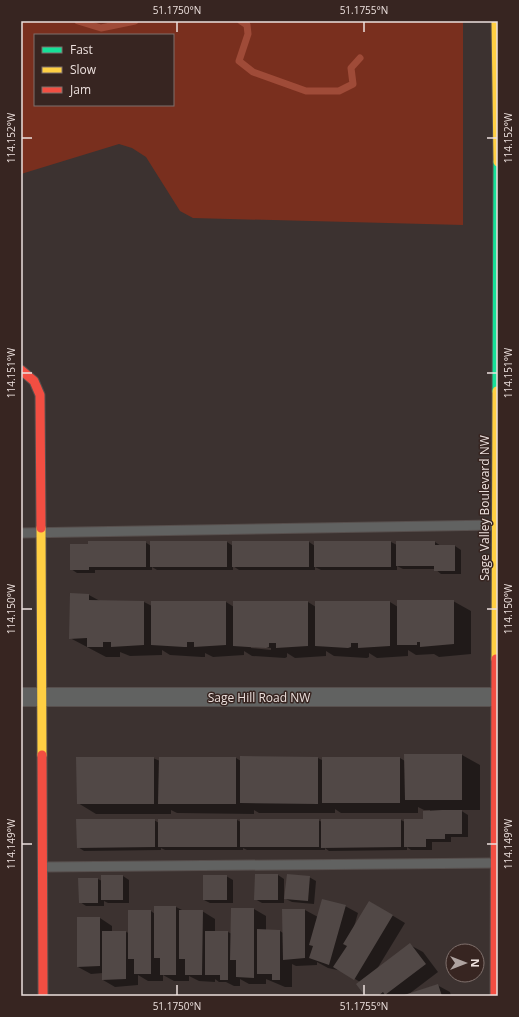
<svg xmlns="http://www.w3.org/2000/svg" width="519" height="1017" font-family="'Open Sans',sans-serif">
	<rect width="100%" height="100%" fill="#3c3230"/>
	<path fill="#792f1e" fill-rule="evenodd" d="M21,21h442v204l-270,-7 -13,-7 -34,-54 -14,-9 -13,-4 -98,30zM35,35h138v70h-138z"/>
	<g fill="#0007" fill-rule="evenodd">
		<path d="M145,542l6,4v-4h76l6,4v-4h76l6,4v-4h76l6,3 38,-3 6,4h14l6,4v24h-20l-6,-5h-32l-6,-3v4h-76l-6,-3v3h-76l-6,-4v4h-76l-5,-3v3h-57v3h-18l-6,-4z"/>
		<path d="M89,595l11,6 44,1 8,4 74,-4 8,5 74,-5 8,5v-5h74l8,5 55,-6 18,10v43l-32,3 -5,-3 -18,1 -8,-5v6l-31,2 -8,-5v4l-2,1 -33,-2 -8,-5v5l-31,2 -8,-5v4l-2,1 -33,-2 -8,-5v4l-31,2 -8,-4v4h-3l-32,-2 -8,-5v5l-32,1 -10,-4v5h-14l-36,-19zM251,646l20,2v2l-20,-2z"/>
		<path d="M462,755l18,10v45h-20l8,5v22h-17v5h-19v8h-21l-4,-3v3l-78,1 -4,-3v2h-78l-4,-2v2h-78l-4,-2v2l-77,1 -6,-4 76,-27 5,3 78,-3 4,2 77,-2 4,2 79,-2 4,2 18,-2 7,-8v-2h-6l-6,-3v6h-77l-6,-4v4h-76l-5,-3v4l-77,-1 -6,-3v4h-75l-18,-11 75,-45 7,3v-3h76l5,3 77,-3 6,3 76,-3 5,3z"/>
		<path d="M278,875l6,4v24h-22l-7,-4z"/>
		<path d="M123,876l6,4v23h-21l-4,-2v5h-18l-6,-4 18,-23 4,2z"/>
		<path d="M226,876l7,4v23h-23l-6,-3z"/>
		<path d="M309,877l7,4 -2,23 -22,-2 -8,-4z"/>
		<path d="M370,902l35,21 -28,46 33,-24 13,7 15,20 -29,22 28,-9 13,7 1,4h-85l-6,-14 -18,-11 -14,-3 -11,-6v3l-21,1 -4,-2v23h-7l-19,-8v5h-17l-9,-5v7h-6l-8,-4h-7l-4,-3v3l-16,-1 -10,-5v5h-15l-11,-6v6h-15l-10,-6v10l-23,2 -12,-7v-7l-12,1 -13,-7 22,-49 12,8v6h14l3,1 22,-22 4,3v-7h21l8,4h18l13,8v13h13l4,2 22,-25 12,7v14l14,1 3,2v-23h22l13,7 27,-11 13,7 -4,14z"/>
	</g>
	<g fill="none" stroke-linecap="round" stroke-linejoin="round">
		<g stroke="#9f4b38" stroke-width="7">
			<path d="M78,21l23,7 34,-7"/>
			<path d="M241,21l6,4 1,9 -9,27 14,11 53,19h33l14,-7 -2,-16 9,-10"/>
		</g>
	</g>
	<g fill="#514846">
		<path d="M88,541h58v26h-57v3h-19v-26h18z"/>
		<rect x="150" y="541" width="77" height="26"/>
		<rect x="232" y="541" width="77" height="26"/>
		<rect x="314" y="541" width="77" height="26"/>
		<path d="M396,541h39v4h20v26h-21v-5h-38z"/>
		<path d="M70,593l19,1v6l55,1v44l-33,2v-5h-8v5h-16v-9l-18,1z"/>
		<path d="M397,600h57v44l-34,3v-5h-3v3h-20z"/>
		<path d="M151,601h75v44l-32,2v-5h-7v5h-3l-33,-2z"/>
		<path d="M233,601h75v45l-32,2v-5h-7v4l-3,1 -33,-2z"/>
		<path d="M315,601h75v45l-32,2v-5h-7v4l-3,1 -33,-2z"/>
		<path d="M404,754h58v46h-57z"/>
		<path d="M240,756l78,1v47l-78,-1z"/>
		<path d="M76,757h78v47h-77z"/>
		<path d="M159,757h77v47h-78z"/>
		<rect x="322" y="757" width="78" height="46"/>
		<path d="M442,810h20v24h-17v5h-19v8h-22v-28h19v-8z"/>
		<path d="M76,819h79v28l-78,1z"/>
		<rect x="158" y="819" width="79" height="28"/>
		<rect x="240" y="819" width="79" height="28"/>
		<path d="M321,819h80v28l-80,1z"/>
		<path d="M255,874h23v26h-24z"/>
		<path d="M287,874l23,2 -2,25 -24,-2z"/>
		<rect x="101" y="875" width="22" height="25"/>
		<rect x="203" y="875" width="24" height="25"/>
		<path d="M78,878h20v25h-19z"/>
		<path d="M322,899l24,6 -17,60 -20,-7 4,-12 -4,-1z"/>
		<path d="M369,901l24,14 -39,65 -21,-13 14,-21 -4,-2z"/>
		<path d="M154,906h22v69h-16v-17h-6z"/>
		<path d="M231,908h23v70l-18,-1v-17h-6z"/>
		<path d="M282,909h23v49l-22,2z"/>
		<path d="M128,910h23v64h-17v-15h-6z"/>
		<path d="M179,910h24l-1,65h-17v-16h-6z"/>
		<path d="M77,917h23v49l-23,1z"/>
		<path d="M257,929l23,1v50h-8v-6h-15z"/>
		<path d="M102,931h24v48l-24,1z"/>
		<path d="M205,931h23v49h-8v-5h-15z"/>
		<path d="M410,943l16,21 -41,31 -2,-3 -5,4h-13l-9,-12z"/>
		<path d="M438,984l4,12h-41z"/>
	</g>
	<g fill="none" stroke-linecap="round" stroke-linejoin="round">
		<defs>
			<g id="lane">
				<path d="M21,533l475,-8"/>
				<path d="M43,867l452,-4"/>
			</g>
			<path id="street" d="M21,697h477"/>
			<path id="fast" d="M497,391l1,-229"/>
			<g id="slow">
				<path d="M496,21l2,141"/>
				<path d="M41,528l1,227"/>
				<path d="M496,659l1,-268"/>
			</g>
			<g id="jam">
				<path d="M21,370l13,11 6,14 1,133"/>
				<path d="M42,755l1,241"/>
				<path d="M495,996l1,-337"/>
			</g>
		</defs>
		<use href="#lane" stroke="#574f4d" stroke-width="11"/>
		<use href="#street" stroke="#574f4d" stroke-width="20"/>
		<use href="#fast" stroke="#574f4d" stroke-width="11"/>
		<use href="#slow" stroke="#574f4d" stroke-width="11"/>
		<use href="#jam" stroke="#574f4d" stroke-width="11"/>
		<use href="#lane" stroke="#616261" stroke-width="9"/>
		<use href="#street" stroke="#616261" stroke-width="18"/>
		<use href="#fast" stroke="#16e098" stroke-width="9"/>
		<use href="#slow" stroke="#ffcf43" stroke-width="9"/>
		<use href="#jam" stroke="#f24e42" stroke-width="9"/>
	</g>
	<path fill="none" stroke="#ece0dd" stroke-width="1.5" d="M177,22v10M364,22v10M22,138h10M487,138h10M22,373h10M487,373h10M22,609h10M487,609h10M22,844h10M487,844h10M177,985v10M364,985v10"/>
	<g text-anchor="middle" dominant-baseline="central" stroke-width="3" stroke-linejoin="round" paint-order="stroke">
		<g font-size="12" fill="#ece0dd" stroke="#372521">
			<text transform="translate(484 508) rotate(-90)">Sage Valley Boulevard NW</text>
			<text x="259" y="697">Sage Hill Road NW</text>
		</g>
	</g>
	<rect width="519" height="1017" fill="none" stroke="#372521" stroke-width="44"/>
	<rect x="34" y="34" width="140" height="72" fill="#372521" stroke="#7f706c"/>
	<rect x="42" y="47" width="20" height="6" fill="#16e098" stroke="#7f706c"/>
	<text x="70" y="54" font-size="12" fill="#ece0dd">Fast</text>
	<rect x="42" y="67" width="20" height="6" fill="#ffcf43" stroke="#7f706c"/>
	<text x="70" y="74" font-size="12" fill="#ece0dd">Slow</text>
	<rect x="42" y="87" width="20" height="6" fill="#f24e42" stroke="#7f706c"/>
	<text x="70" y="94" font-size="12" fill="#ece0dd">Jam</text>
	<g transform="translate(465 963) rotate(90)"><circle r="19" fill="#372521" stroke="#7f706c"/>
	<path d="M0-3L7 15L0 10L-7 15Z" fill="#aea3a0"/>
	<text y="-6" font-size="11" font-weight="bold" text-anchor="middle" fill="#ece0dd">N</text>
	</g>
	<rect x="22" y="22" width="475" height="973" fill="none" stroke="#ece0dd" stroke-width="1.5"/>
	<g font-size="10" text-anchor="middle" fill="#ece0dd">
		<text x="177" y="14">51.1750°N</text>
		<text x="364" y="14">51.1755°N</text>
		<text transform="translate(508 138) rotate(-90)" y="4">114.152°W</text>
		<text transform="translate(11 138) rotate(-90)" y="4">114.152°W</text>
		<text transform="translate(508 373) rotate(-90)" y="4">114.151°W</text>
		<text transform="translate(11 373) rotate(-90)" y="4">114.151°W</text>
		<text transform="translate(11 609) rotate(-90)" y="4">114.150°W</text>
		<text transform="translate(508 609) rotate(-90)" y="4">114.150°W</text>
		<text transform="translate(11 844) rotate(-90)" y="4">114.149°W</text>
		<text transform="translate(508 844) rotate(-90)" y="4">114.149°W</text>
		<text x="177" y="1010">51.1750°N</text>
		<text x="364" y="1010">51.1755°N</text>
	</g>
</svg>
